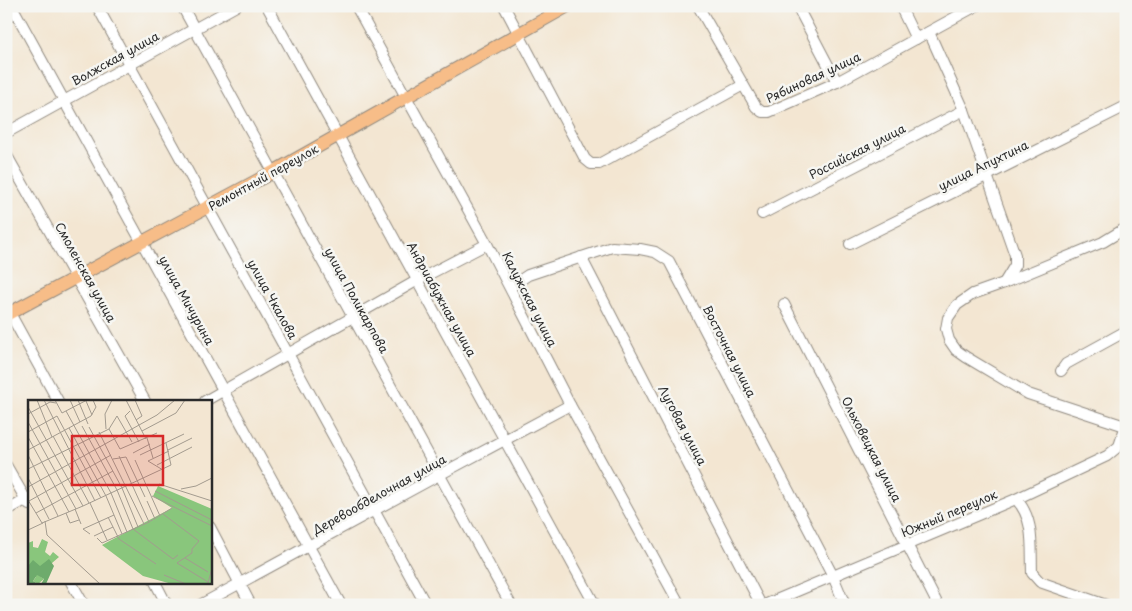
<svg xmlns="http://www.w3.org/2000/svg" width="1132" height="611" font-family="'Playpen Sans',sans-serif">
	<rect width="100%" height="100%" fill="#f6f6f2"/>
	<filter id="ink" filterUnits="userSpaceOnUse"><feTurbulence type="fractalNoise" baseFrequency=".02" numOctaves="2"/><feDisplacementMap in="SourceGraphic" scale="10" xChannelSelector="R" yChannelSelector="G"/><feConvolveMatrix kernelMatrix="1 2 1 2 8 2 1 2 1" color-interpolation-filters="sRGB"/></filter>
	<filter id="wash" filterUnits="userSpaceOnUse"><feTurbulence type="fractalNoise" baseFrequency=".0096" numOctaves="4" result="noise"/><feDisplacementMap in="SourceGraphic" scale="20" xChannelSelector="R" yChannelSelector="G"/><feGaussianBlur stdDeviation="1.12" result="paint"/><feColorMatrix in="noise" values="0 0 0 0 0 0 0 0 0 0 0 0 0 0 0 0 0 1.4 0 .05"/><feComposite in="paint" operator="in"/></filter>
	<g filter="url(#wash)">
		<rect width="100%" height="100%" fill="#f3e6d2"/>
	</g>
	<g filter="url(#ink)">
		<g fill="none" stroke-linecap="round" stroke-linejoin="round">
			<defs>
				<g id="minor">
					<path d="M12,6l329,599"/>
					<path d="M97,6l329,599"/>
					<path d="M182,6l329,599"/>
					<path d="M267,6l328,599"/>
					<path d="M356,6l131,238 83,161 110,200"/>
					<path d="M504,6l81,153 6,5h8l144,-79"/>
					<path d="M698,6l58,101 6,5h7l68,-30 139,-76"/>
					<path d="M797,6l40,76"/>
					<path d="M900,6l16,33"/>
					<path d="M929,32l35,78 51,145v10l-11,18"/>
					<path d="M6,133l230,-127"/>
					<path d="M6,154l139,247"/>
					<path d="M762,214l202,-104"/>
					<path d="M850,244l276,-138"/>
					<path d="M581,257l180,348"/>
					<path d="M510,287l18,-12 84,-28 28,2 15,3 14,9 164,315 12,29"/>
					<path d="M784,304l154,301"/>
					<path d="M6,306l52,95"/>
					<path d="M1061,371l5,-7 60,-33"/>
					<path d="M205,401l213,-121 69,-36"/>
					<path d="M1125,426l-97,-32 -62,-37 -10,-7 -7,-10 -3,-11 2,-11 9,-13 16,-11 31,-11 99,-41 23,-14"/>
					<path d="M6,465l23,40"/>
					<path d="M1016,499c19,20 15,48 16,74l8,9 66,23"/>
					<path d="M6,511l23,-13"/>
					<path d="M210,527l41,78"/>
					<path d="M71,582l13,23"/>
					<path d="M155,582l12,23"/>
					<path d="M200,605l239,-130 131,-70"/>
					<path d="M764,605l252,-106 91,-43 12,-10 7,-21"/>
				</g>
				<path id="major" d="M6,315l267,-143 295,-166"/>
			</defs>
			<use href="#minor" stroke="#8f887e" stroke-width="12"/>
			<use href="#major" stroke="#8f887e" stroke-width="14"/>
			<use href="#minor" stroke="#fff" stroke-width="10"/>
			<use href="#major" stroke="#f7bd88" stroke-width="12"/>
		</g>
	</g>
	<g text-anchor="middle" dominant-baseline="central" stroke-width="5" stroke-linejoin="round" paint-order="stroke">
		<g font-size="12" fill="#2b2b2b" stroke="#f6f6f2">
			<text transform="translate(115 58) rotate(-29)">Волжская улица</text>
			<text transform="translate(813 77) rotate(-25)">Рябиновая улица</text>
			<text transform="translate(857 151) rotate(-27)">Российская улица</text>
			<text transform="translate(983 165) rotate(-26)">улица Апухтина</text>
			<text transform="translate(263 177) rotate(-29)">Ремонтный переулок</text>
			<text transform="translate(86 272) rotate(61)">Смоленская улица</text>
			<text transform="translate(273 299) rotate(61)">улица Чкалова</text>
			<text transform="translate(442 299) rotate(61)">Андриабужная улица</text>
			<text transform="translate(530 299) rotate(63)">Калужская улица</text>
			<text transform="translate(187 300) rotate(61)">улица Мичурина</text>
			<text transform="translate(357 300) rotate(61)">улица Поликарпова</text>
			<text transform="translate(730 351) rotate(63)">Восточная улица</text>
			<text transform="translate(683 425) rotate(62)">Луговая улица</text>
			<text transform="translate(872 449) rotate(63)">Ольховецкая улица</text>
			<text transform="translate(379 494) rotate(-29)">Деревообделочная улица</text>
			<text transform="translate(949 513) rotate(-23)">Южный переулок</text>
		</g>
	</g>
	<g transform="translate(28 400)">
		<rect width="184" height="184" fill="#f3e6d2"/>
		<path d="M130,86l54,23v75h-40l-29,-8 -41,-31 70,-37 -19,-12zM14,139l6,3 -3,10 5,4 3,-4 6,5 -21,18 6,4 -6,5 -5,-3 3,-4 -8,4v-38l5,-2v6l5,1z" fill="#89c67c"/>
		<path d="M21,159l5,7 -8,18h-5l3,-5 -7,-4 -4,6 5,3h-10v-18l5,-6 7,6z" fill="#6eab6c"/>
		<path fill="none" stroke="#a39b8f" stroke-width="1" d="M9,0l15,37M16,0l51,101M27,0l7,13 25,-13M42,0l10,22M50,0l10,24M98,0l20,39M107,0l7,16 -6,4M58,1l6,14M0,7l55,99 -41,17 -14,-23M38,11l45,82 16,39M102,11l-5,5 14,26M0,14l22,-12 6,1M0,22l48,87M54,26l35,64 16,39 40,30 5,-4M61,27l33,61 16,39M41,28l37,68M78,29l-1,-15 7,-14M81,29l11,20 37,-16M81,29l8,-13 15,26M114,31l34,-18 9,-13M0,32l29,-16 44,82M71,32l45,92M25,36l36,67M0,37l41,75M119,38l6,20M0,50l63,-34 5,-9 -3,-7M140,50l24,-12M105,53l17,-9M0,55l30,61M112,55l44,-21M91,56l30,66M85,59l13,-2 19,40M107,60l25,56M129,65l35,-18M0,69l81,-40M135,70l-15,-9 21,-10M0,78l21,41M131,84l53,17M0,87l129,-72 18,-15M153,89l15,-3 16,-8M127,91l57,29M78,96l16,38M124,96l60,30M1,101l82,-46M119,101l8,18M62,103l17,37M55,106l88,-41 -5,-22M47,109l6,15M8,113l77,-42M38,113l4,10 9,-3M135,114l36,27 -7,8v4l-15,10 31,19M80,117l11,22 37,25M17,121l2,14 53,49M0,130l15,-7M62,134l-7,-5 31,-14M66,136l19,-9M69,138l5,5 47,-21 23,-14M157,158l23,14M136,175l22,9M180,183l4,-15"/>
		<path fill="#d62828" fill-opacity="0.15" stroke="#d62828" stroke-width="2.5" d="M44,36h91v49h-91z"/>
		<rect width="184" height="184" fill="none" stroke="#2b2b2b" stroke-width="2.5"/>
	</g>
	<rect width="1132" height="611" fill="none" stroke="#f6f6f2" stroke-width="25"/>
</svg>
